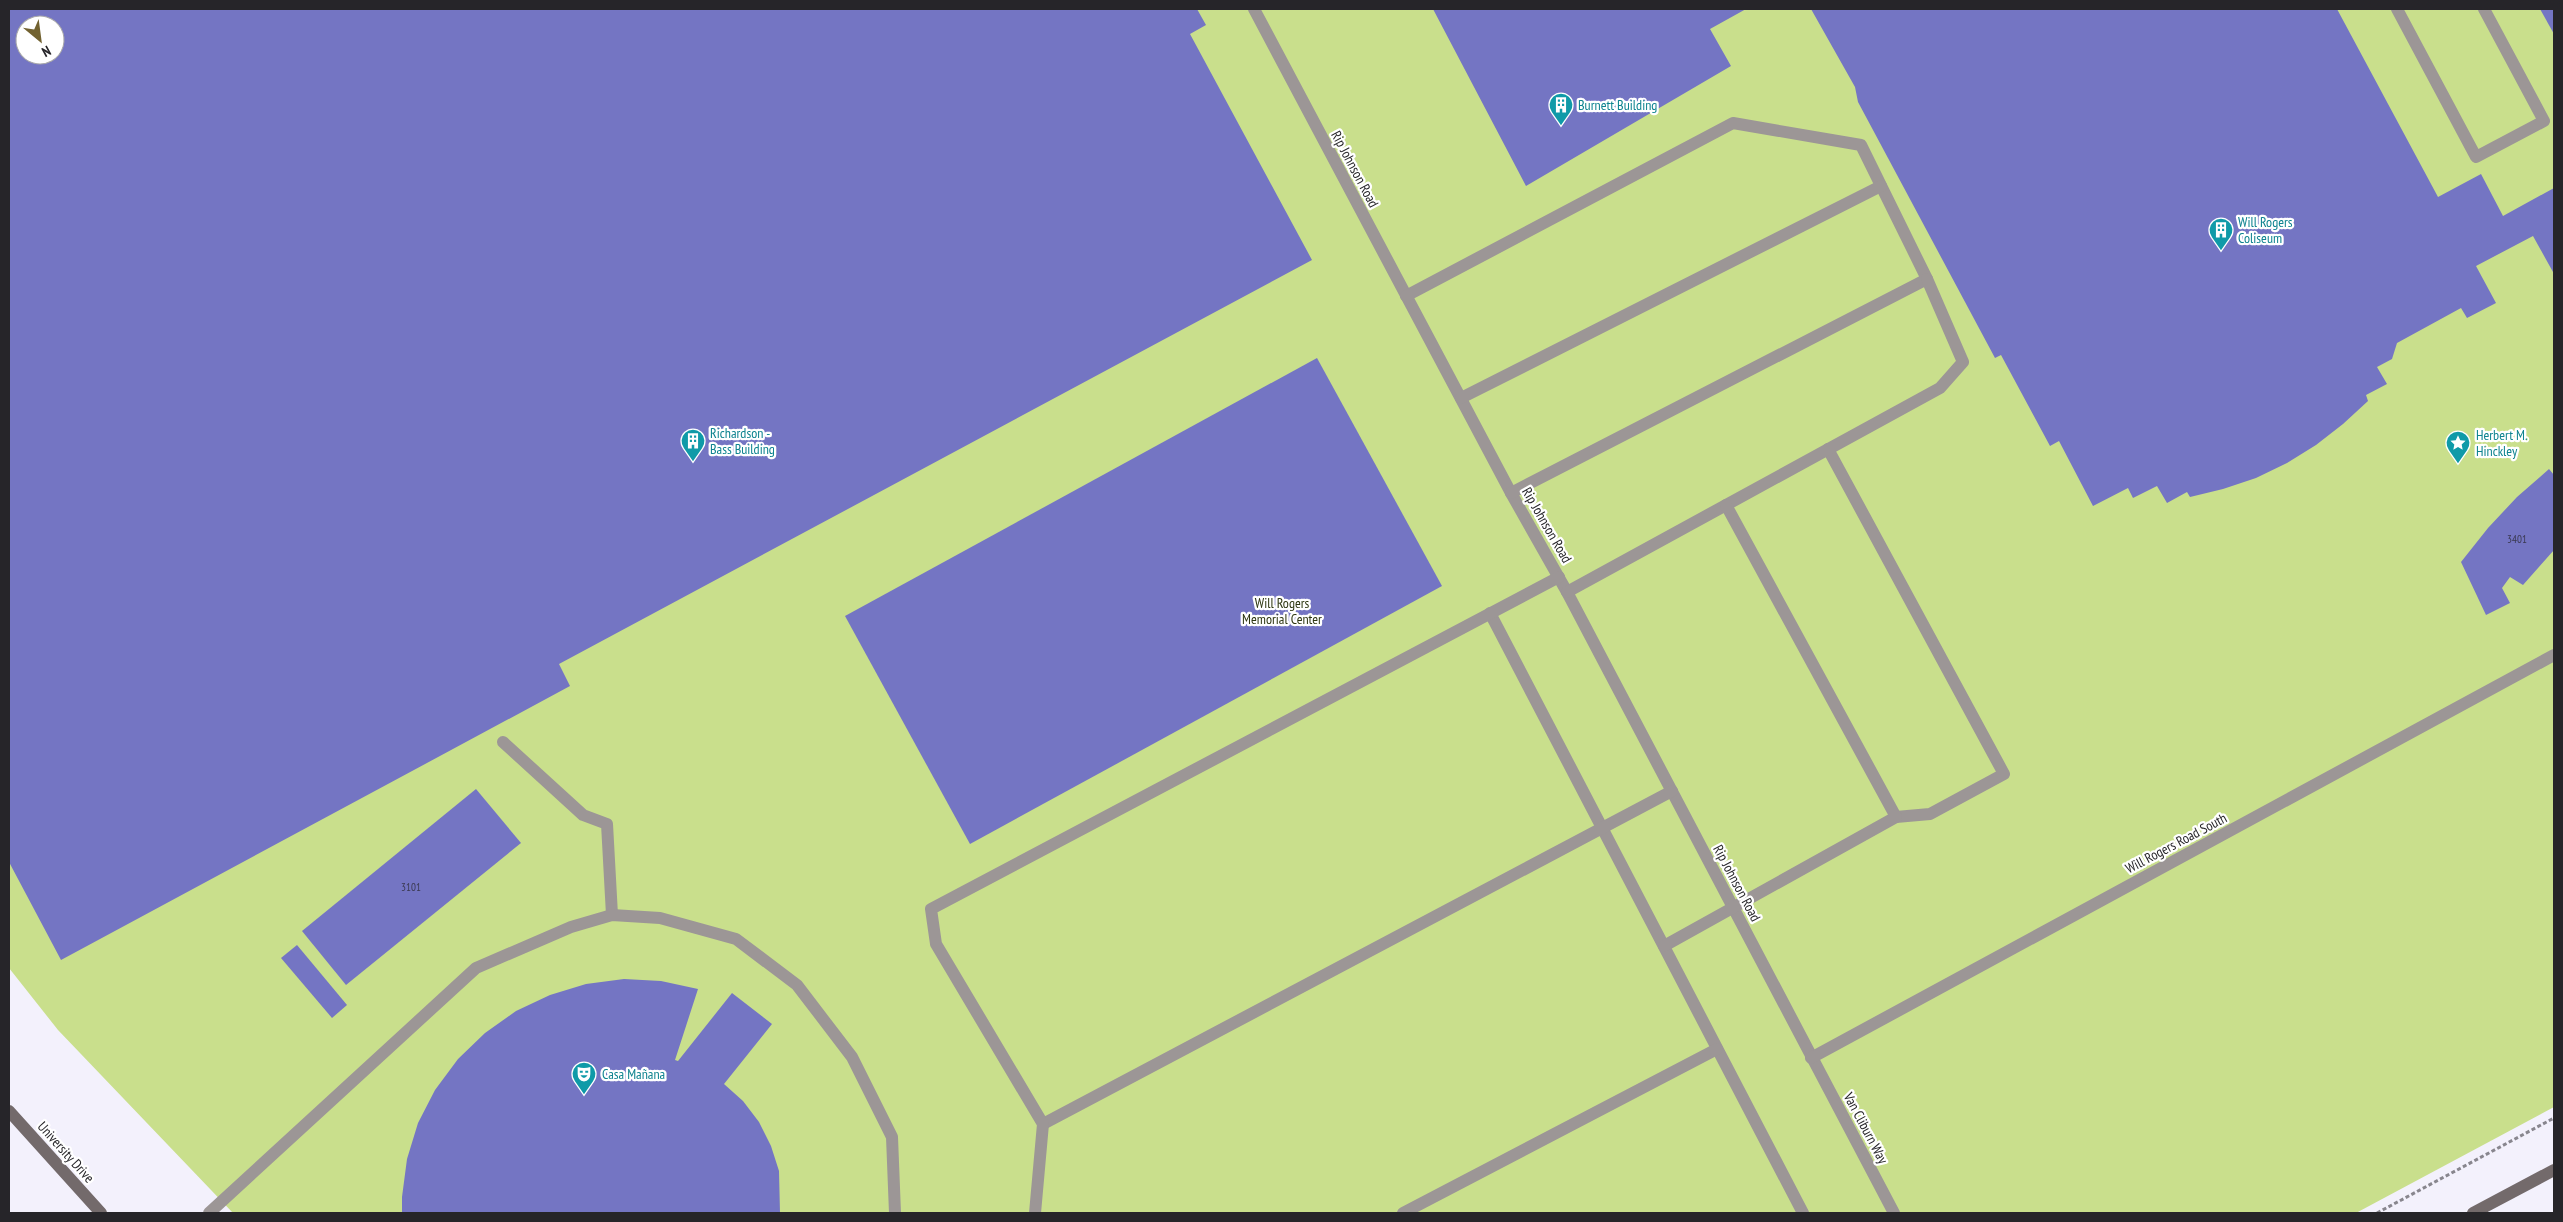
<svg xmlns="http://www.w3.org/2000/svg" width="2563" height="1222" font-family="'PT Sans Narrow',sans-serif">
	<rect width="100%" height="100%" fill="#f3f1fc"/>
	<path fill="#c9df8c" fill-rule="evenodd" d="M9,9h2545v1098l-198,106h-2123l-175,-183 -49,-62zM25,25h30v30h-30z"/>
	<g fill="#7475c3" fill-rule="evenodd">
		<path d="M9,9h1188l9,16 -16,9 122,226 -753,404 11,22 -509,274 -52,-98zM25,25h30v30h-30z"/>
		<path d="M1433,9h313l-36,20 21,37 -205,120z"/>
		<path d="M1811,9h526l101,188 43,-23 22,42 51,-28v84h-1l-20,-36 -57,30 20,37 -29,15 -6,-10 -64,35 -5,16 -15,8 10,17 -21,11 2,6 -25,23 -27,21 -29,18 -31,15 -33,11 -33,8 -3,-5 -20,11 -10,-17 -24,12 -5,-10 -35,18 -34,-65 -9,5 -49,-91 -6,3 -137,-256 -3,-15z"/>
		<path d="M2540,9h14v25z"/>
		<path d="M1317,358l125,228 -472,258 -125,-228z"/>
		<path d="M2549,469l5,6v75l-31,35 -13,-8 -8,11 8,15 -24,12 -25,-53 27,-34 29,-31z"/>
		<path d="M476,789l45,54 -175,142 -44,-54z"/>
		<path d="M297,945l50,60 -15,13 -51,-60z"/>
		<path d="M624,979l37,2 37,8 -23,71 3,1 54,-68 40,31 -48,60 19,17 16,21 12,24 8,25 1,42h-378v-16l5,-38 11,-36 17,-33 23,-31 27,-26 31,-22 34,-16 36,-11z"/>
	</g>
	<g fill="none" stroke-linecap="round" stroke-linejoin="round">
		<path stroke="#88868e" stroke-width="3" stroke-dasharray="4 2.5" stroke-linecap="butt" d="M2377,1213l177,-95"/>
		<g stroke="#9c9696" stroke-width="12">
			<path d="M1254,9l257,484 56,99 327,621"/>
			<path d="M2397,9l79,148 68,-36 -60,-112"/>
			<path d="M1406,296l327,-173 128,22 66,134 -416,214"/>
			<path d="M1461,398l420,-212"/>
			<path d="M1828,449l176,325 -74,40 -34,3"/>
			<path d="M1567,592l373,-204 23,-26 -36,-83"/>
			<path d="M1490,613l313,600"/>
			<path d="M503,742l80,73 24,9 5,91"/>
			<path d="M1664,946l232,-129 -170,-312"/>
			<path d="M1811,1058l743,-403"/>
			<path d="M1043,1124l629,-333"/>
			<path d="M209,1213l267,-245 95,-41 41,-12 48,3 76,21 61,46 55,72 40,80 3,76"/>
			<path d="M1035,1213l8,-89 -107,-180 -5,-35 628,-332"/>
			<path d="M1403,1213l314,-164"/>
		</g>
		<g stroke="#736a6b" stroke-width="12">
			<path d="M9,1111l92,102"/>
			<path d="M2473,1213l81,-43"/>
		</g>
	</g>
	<defs>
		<symbol id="building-pin" viewBox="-11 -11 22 30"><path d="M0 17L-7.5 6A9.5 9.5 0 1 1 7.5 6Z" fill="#0f9aa8" stroke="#fff"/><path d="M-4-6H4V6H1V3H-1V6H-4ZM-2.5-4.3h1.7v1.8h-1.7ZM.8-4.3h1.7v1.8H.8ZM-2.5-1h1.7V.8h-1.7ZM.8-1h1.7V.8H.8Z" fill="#fff"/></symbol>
		<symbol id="sight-pin" viewBox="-11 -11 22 30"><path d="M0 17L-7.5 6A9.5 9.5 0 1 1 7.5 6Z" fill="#0f9aa8" stroke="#fff"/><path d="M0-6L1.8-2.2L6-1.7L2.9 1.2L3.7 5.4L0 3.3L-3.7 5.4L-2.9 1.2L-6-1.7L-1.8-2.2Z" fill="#fff"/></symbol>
		<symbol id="theatre-pin" viewBox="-11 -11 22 30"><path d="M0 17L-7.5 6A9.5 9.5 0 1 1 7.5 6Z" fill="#0f9aa8" stroke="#fff"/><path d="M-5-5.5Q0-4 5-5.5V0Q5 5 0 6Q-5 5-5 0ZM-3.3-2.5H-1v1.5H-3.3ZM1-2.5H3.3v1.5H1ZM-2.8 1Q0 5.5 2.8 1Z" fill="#fff"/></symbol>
	</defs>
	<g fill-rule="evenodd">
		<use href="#building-pin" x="1547" y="91" width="28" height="38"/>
		<use href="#building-pin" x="2207" y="216" width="28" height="38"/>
		<use href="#building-pin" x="679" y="427" width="28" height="38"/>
		<use href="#sight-pin" x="2444" y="429" width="28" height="38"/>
		<use href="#theatre-pin" x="570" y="1060" width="28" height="38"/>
	</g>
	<g text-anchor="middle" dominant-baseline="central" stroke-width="4.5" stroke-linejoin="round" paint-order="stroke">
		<g font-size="11" fill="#3a3950">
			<text x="2517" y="539">3401</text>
			<text x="411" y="887">3101</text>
		</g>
		<g font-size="14" fill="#0d838f" stroke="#fff" text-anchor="start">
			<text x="1578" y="105">Burnett Building</text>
			<text x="2238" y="222">Will Rogers<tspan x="2238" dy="16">Coliseum</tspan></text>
			<text x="710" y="433">Richardson -<tspan x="710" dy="16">Bass Building</tspan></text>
			<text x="2476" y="435">Herbert M.<tspan x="2476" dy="16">Hinckley</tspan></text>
			<text x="602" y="1074">Casa Mañana</text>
		</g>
		<g font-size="14" fill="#262529" stroke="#fff">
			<text transform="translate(1355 169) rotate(62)">Rip Johnson Road</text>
			<text transform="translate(1547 525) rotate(60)">Rip Johnson Road</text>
			<text transform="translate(2176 843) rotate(-28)">Will Rogers Road South</text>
			<text transform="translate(1737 883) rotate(62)">Rip Johnson Road</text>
			<text transform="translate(1866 1128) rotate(62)">Van Cliburn Way</text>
			<text transform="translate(66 1152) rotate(48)">University Drive</text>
		</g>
		<g font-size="14" fill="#2e3711" stroke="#fff">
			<text x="1282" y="603">Will Rogers<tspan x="1282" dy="16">Memorial Center</tspan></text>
		</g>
	</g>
	<rect width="2563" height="1222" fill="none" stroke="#262529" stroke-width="20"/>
	<g transform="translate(40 40) rotate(151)"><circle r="24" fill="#ffffff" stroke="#a8a8a9"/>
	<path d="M0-4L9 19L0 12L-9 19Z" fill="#726230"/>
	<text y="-8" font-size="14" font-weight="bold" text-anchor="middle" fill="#262529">N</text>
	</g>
</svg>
